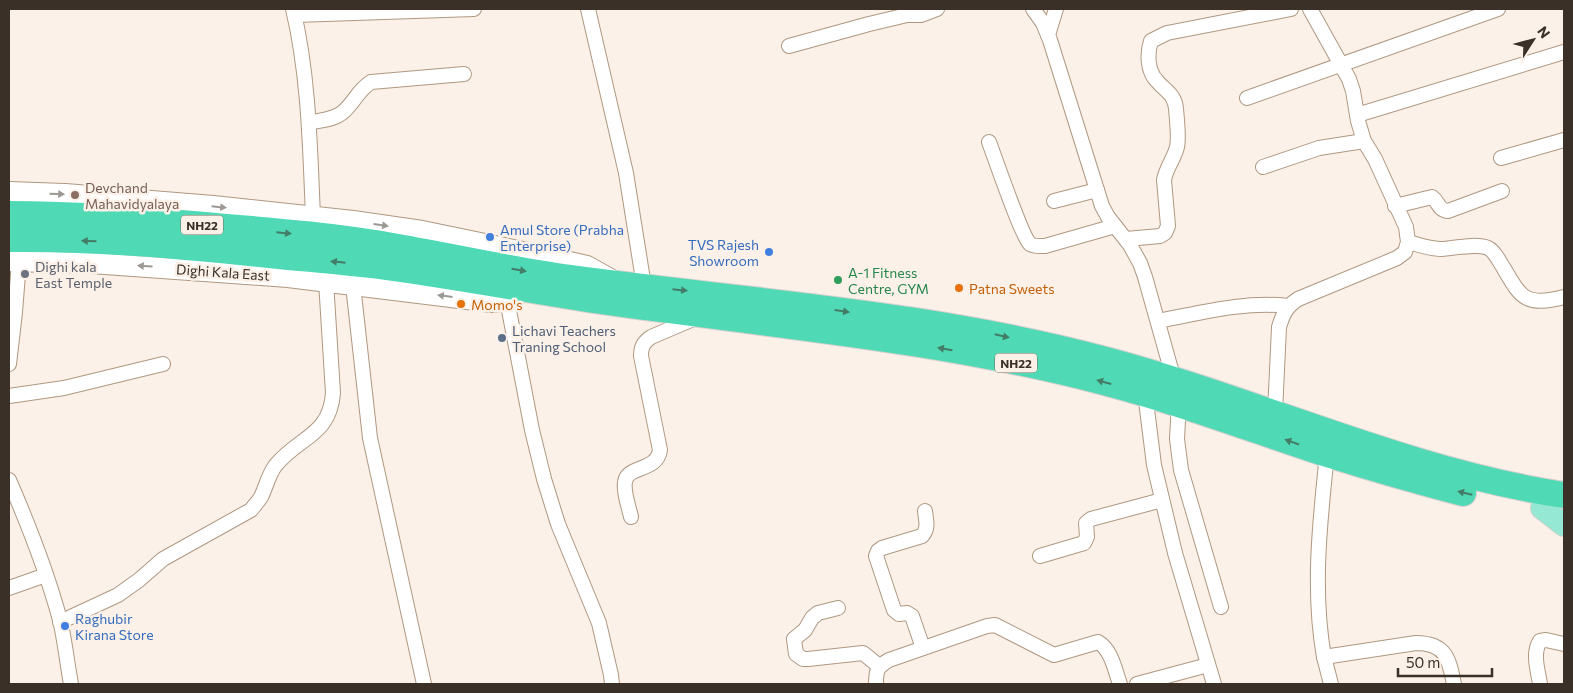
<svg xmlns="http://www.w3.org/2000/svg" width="1573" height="693" font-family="Commissioner,sans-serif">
	<rect width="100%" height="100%" fill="#fbf1e8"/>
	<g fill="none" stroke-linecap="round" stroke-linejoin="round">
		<defs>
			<g id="street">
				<path d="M293,9c16,67 17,139 20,208"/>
				<path d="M588,9l38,164 18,113"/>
				<path d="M1033,9l10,14 7,17 52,166 6,11 22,28 10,18 5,14 29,103"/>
				<path d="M295,15l179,-6"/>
				<path d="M1048,35l8,-26"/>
				<path d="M789,46l80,-22 38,-9h14l16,-6"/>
				<path d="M1247,98l251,-89"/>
				<path d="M1357,115l207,-63"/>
				<path d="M309,123c11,-3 25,-3 34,-11 11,-9 15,-22 28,-30l93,-8"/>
				<path d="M989,142c6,16 33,95 41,102 5,3 10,2 15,2l70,-20"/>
				<path d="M1501,158l63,-18"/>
				<path d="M1263,167l56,-19 45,-7"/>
				<path d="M1054,201l43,-11"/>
				<path d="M1395,206l37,-9c7,5 6,13 16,14l54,-20"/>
				<path d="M1126,239l34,-3 5,-3 3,-7 -4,-46c2,-12 10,-21 13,-33 2,-9 0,-28 -1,-38 -1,-15 -11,-18 -19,-28 -10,-10 -10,-28 -6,-40l16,-8 124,-24"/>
				<path d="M1408,242c12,3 22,7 34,7 12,-1 35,-6 46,-1 5,2 9,9 12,14 20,33 22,46 64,35"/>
				<path d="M353,285l17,153 54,246"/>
				<path d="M507,300l25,130 12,49 14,45 41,99 12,52 1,9"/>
				<path d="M1158,321c43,-8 86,-20 130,-15"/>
				<path d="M9,364l6,-52 4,-50"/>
				<path d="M1145,393l9,72 21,88 39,131"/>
				<path d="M9,396l55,-8 99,-24"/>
				<path d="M1179,403l-2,36 4,31 40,137"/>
				<path d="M1275,413l4,-86c4,-13 7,-20 19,-28l99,-41 8,-6 3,-10 -2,-15 -31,-68 -11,-18 -6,-20 -5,-30 -4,-12 -39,-70"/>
				<path d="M1327,454c-7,67 -15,136 -3,203l92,-14c30,0 33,16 38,41"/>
				<path d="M9,480c20,46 38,92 51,140 5,21 7,43 11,64"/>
				<path d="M631,517c-2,-10 -8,-25 -6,-35 2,-17 32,-10 35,-32l-19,-94c0,-9 2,-13 10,-19l47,-20"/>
				<path d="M1040,556l44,-13 3,-6 -1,-14 5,-4 71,-19"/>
				<path d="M9,588l37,-13"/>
				<path d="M838,608l-20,5 -6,5 -7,12 -11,9 2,15 7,5h5l55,-6 16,13"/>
				<path d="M60,622l58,-27 21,-15 24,-21 88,-49c3,-4 7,-8 10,-13 5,-10 7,-21 14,-31 23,-29 55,-30 58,-73l-7,-112"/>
				<path d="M923,648l-11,-32 -5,-3 -8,1 -5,-4 -18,-54 2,-5 4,-3 40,-12c7,-8 4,-15 3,-25"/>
				<path d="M1324,657l7,27"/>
				<path d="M876,684c0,-14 1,-17 13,-24l98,-34 8,-1 59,30 44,-13c14,8 17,29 22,42"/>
				<path d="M1137,684l71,-19"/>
				<path d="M1540,684c-2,-13 -8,-31 0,-43l6,-1 18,4"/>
			</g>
			<g id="secondary">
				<path d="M9,192l56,2 148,12 140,15 69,10 130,27 35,8 25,14"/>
				<path d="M9,261l82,2 197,14 204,25 15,-2 19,-10"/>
			</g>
			<path id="primary" d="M1542,508l22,17"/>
			<g id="highway">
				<path d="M9,214c69,0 138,6 207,12 60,5 122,10 182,21 57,10 114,23 172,31 179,24 361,35 536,82 154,41 300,111 458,135"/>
				<path d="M9,239c87,-1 173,7 260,16 39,4 79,7 118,12 74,10 147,24 221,35 164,23 331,37 492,79 77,20 151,48 227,73 45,14 90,27 136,39"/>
			</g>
		</defs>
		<use href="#street" stroke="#af9882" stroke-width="16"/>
		<use href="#secondary" stroke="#af9882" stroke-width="22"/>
		<use href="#primary" stroke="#d4d1cf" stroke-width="24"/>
		<use href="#highway" stroke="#d4d1cf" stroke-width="28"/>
		<use href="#street" stroke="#fff" stroke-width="14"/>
		<use href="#secondary" stroke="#fff" stroke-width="20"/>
		<use href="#primary" stroke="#95e8d3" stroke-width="22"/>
		<use href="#highway" stroke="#4fd9b5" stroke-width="26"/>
	</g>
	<defs><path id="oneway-solid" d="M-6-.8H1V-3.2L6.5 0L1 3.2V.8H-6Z" transform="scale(1.25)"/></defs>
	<g fill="#9c9893">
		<use href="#oneway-solid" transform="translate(57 194) rotate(2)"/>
		<use href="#oneway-solid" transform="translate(219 207) rotate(6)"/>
		<use href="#oneway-solid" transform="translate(381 225) rotate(8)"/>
		<use href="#oneway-solid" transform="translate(145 266) rotate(-177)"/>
		<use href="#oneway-solid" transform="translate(445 296) rotate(-173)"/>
	</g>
	<g fill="#437c67">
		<use href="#oneway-solid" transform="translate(284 233) rotate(6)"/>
		<use href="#oneway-solid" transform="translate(89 241) rotate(-179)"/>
		<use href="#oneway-solid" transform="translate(338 262) rotate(-174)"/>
		<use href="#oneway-solid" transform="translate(519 270) rotate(10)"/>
		<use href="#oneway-solid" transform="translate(680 290) rotate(6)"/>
		<use href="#oneway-solid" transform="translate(842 311) rotate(8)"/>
		<use href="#oneway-solid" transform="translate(1002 336) rotate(13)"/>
		<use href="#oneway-solid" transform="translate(945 349) rotate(-170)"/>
		<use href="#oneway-solid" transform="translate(1104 382) rotate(-165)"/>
		<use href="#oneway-solid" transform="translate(1292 442) rotate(-161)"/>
		<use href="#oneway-solid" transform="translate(1465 493) rotate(-167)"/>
	</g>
	<circle fill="#8d6e63" stroke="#fbf1e8" stroke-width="2" cx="75" cy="195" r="5"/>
	<g fill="#3f7fe0" stroke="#fbf1e8" stroke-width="2">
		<circle cx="490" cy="237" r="5"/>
		<circle cx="769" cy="252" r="5"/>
		<circle cx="65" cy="626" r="5"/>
	</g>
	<circle fill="#6b7280" stroke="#fbf1e8" stroke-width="2" cx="25" cy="274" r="5"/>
	<circle fill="#2e9e5b" stroke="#fbf1e8" stroke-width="2" cx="838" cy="280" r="5"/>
	<g fill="#e8710a" stroke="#fbf1e8" stroke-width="2">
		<circle cx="959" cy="288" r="5"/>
		<circle cx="461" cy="304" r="5"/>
	</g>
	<circle fill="#5c6f8a" stroke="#fbf1e8" stroke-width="2" cx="502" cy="338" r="5"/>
	<g text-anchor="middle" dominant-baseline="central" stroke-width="5" stroke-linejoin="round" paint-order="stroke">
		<g fill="#fbf1e8" stroke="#746a61" stroke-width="1">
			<rect x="181" y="215.5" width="42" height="19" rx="4"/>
			<rect x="995" y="353.5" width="42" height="19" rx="4"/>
		</g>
		<g font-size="12" font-weight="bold" fill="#3a3027">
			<text x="202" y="225">NH22</text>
			<text x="1016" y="363">NH22</text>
		</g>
		<g font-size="14" fill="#785e54" stroke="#fbf1e8" text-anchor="start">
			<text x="85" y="187">Devchand<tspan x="85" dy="16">Mahavidyalaya</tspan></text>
		</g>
		<g font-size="14" fill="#366cbe" stroke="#fbf1e8" text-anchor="start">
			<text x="500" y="229">Amul Store (Prabha<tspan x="500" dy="16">Enterprise)</tspan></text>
			<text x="759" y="244" text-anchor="end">TVS Rajesh<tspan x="759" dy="16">Showroom</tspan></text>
			<text x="75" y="618">Raghubir<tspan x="75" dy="16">Kirana Store</tspan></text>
		</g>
		<g font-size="14" fill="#5b616d" stroke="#fbf1e8" text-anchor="start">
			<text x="35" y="266">Dighi kala<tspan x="35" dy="16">East Temple</tspan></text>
		</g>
		<g font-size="14" fill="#3a3027" stroke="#fbf1e8">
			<text transform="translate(223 272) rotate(4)">Dighi Kala East</text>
		</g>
		<g font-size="14" fill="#27864d" stroke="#fbf1e8" text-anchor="start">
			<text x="848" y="272">A-1 Fitness<tspan x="848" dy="16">Centre, GYM</tspan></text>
		</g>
		<g font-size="14" fill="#c56008" stroke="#fbf1e8" text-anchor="start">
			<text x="969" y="288">Patna Sweets</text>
			<text x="471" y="304">Momo's</text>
		</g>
		<g font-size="14" fill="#4e5e75" stroke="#fbf1e8" text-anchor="start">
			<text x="512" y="330">Lichavi Teachers<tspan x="512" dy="16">Traning School</tspan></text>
		</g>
	</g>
	<rect width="1573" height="693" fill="none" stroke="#3a3027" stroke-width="20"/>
	<g transform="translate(1533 40) rotate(54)" stroke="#fbf1e8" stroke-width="4" paint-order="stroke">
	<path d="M0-4L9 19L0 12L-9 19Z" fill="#3a3027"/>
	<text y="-8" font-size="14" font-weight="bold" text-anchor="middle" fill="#3a3027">N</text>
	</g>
	<path d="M1398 668v8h94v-8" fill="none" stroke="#3a3027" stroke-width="2.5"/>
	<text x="1406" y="668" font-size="15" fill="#3a3027" stroke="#fbf1e8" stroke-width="4" paint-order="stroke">50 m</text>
</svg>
